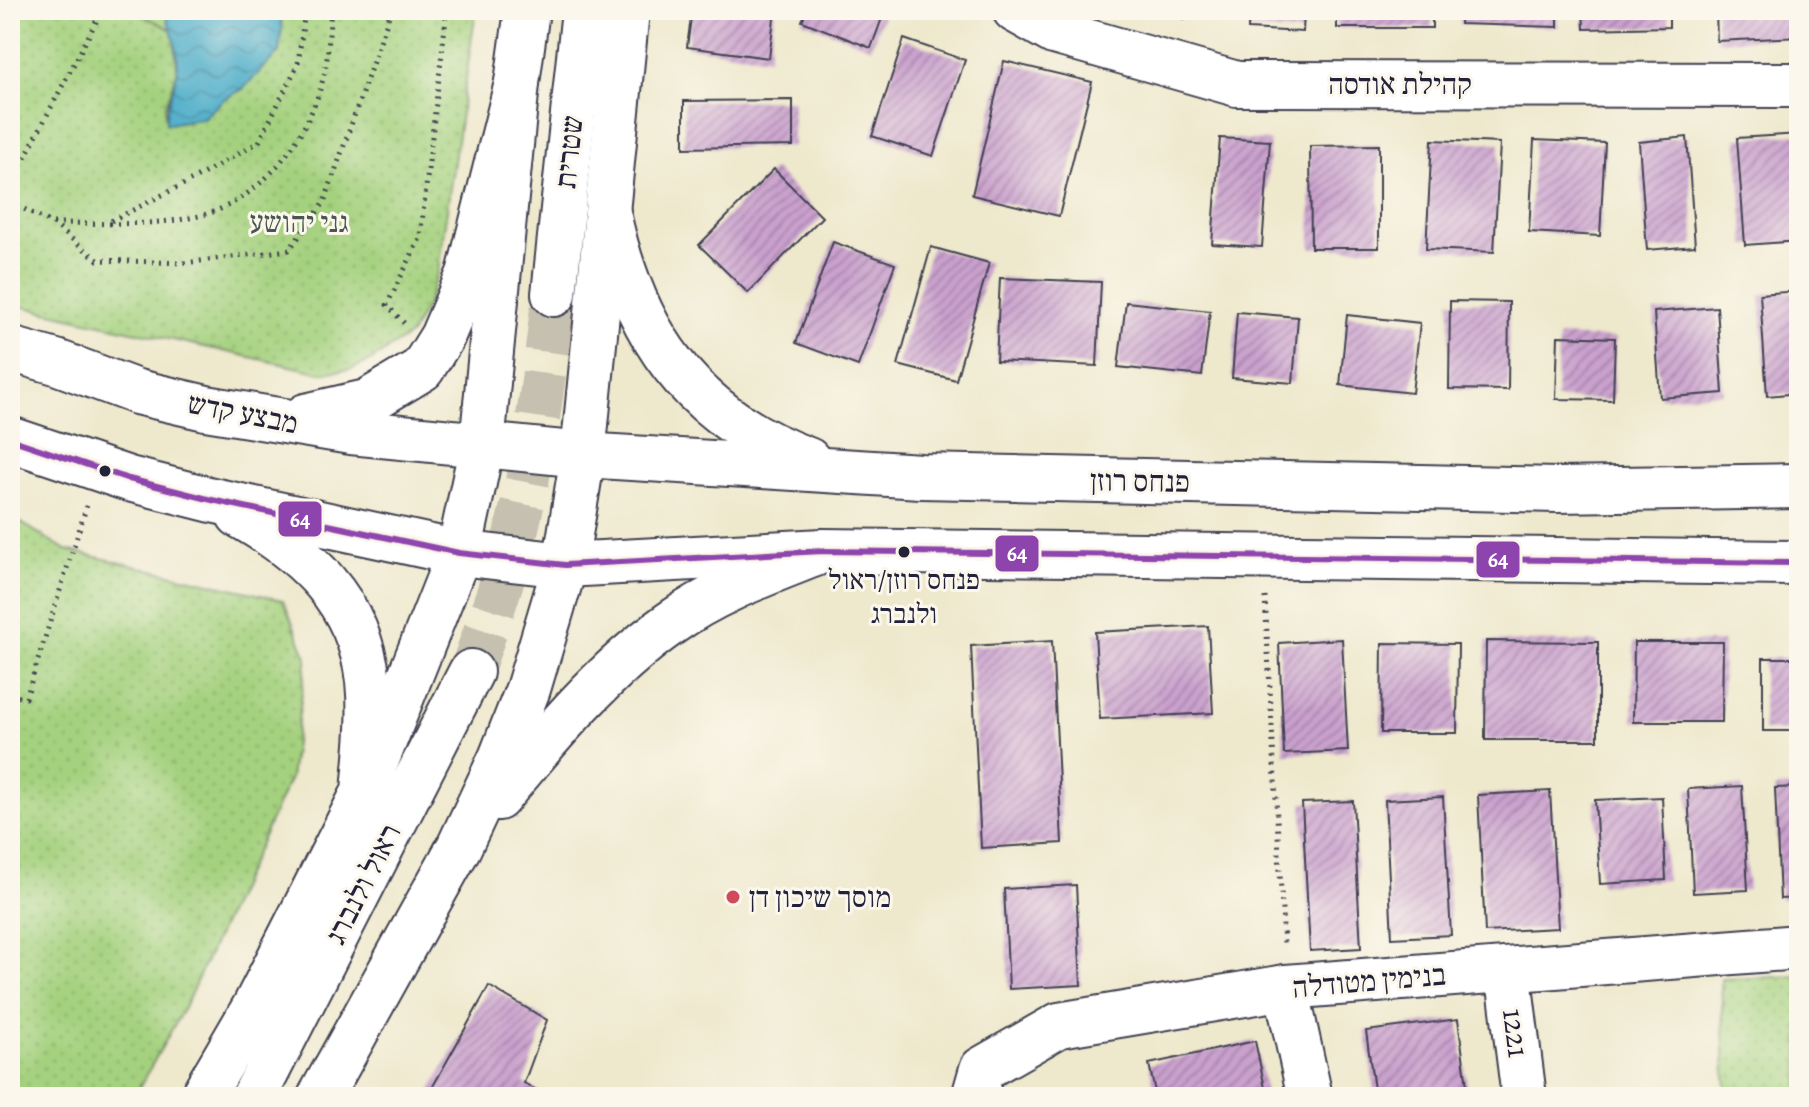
<svg xmlns="http://www.w3.org/2000/svg" width="1809" height="1107" font-family="Alegreya,'Frank Ruhl Libre',serif">
	<defs>
		<pattern id="park-dots" width="8" height="8" patternUnits="userSpaceOnUse" patternTransform="scale(2)"><rect width="8" height="8" fill="#a4d17e"/><path d="M2 2h.1M6 6h.1" fill="none" stroke="#8db36e" stroke-width="1.8" stroke-linecap="round"/></pattern>
		<pattern id="water-waves" width="16" height="10" patternUnits="userSpaceOnUse" patternTransform="scale(2)"><rect width="16" height="10" fill="#49acc9"/><path d="M0 5q4-4 8 0t8 0" fill="none" stroke="#3c8ca4"/></pattern>
		<pattern id="building-hatch" width="6" height="6" patternUnits="userSpaceOnUse" patternTransform="scale(2)"><rect width="6" height="6" fill="#caa1ce"/><path d="M-1 1l2-2M0 6l6-6M5 7l2-2" fill="none" stroke="#a483a8"/></pattern>
	</defs>
	<rect width="100%" height="100%" fill="#fbf7ec"/>
	<filter id="ink" filterUnits="userSpaceOnUse"><feTurbulence type="fractalNoise" baseFrequency=".0125" numOctaves="2"/><feDisplacementMap in="SourceGraphic" scale="16" xChannelSelector="R" yChannelSelector="G"/><feConvolveMatrix kernelMatrix="1 2 1 2 8 2 1 2 1" color-interpolation-filters="sRGB"/></filter>
	<filter id="wash" filterUnits="userSpaceOnUse"><feTurbulence type="fractalNoise" baseFrequency=".006" numOctaves="4" result="noise"/><feDisplacementMap in="SourceGraphic" scale="32" xChannelSelector="R" yChannelSelector="G"/><feGaussianBlur stdDeviation="1.8" result="paint"/><feColorMatrix in="noise" values="0 0 0 0 0 0 0 0 0 0 0 0 0 0 0 0 0 1.4 0 .05"/><feComposite in="paint" operator="in"/></filter>
	<g filter="url(#wash)">
		<rect width="100%" height="100%" fill="#eee8cc"/>
		<path fill="#a4d17e" stroke="#637a5c" stroke-width="2" d="M132,10h31l11,21z"/>
		<g fill="url(#park-dots)" stroke="#637a5c" stroke-width="2">
			<path d="M10,10h122l42,21 3,41 -12,36 1,16 37,-6 21,-19 19,-10 39,-61 -2,-18h196l-38,261 -10,31 -17,32 -41,27 -19,8 -29,4 -312,-69z"/>
			<path d="M10,516l56,34 217,50 24,57 -17,121 -104,226 -52,93h-124z"/>
			<path d="M1799,976v121h-73l-5,-118z"/>
		</g>
		<path fill="url(#water-waves)" stroke="#366782" stroke-width="2" d="M163,10h117l2,18 -3,24 -36,37 -19,10 -21,19 -37,6c-1,-19 8,-33 11,-51 3,-21 -5,-44 -14,-63z"/>
		<g id="blocks">
			<g fill="url(#building-hatch)">
				<path d="M692,10h83l-6,48 -82,-11z"/>
				<path d="M807,10h78l-14,38 -69,-27z"/>
				<path d="M1153,10h33l-2,9z"/>
				<path d="M1249,10h55l-1,22 -55,-3z"/>
				<rect x="1337" y="10" width="95" height="18"/>
				<path d="M1461,10h97v17l-98,-3z"/>
				<path d="M1583,10h86v17l-85,2z"/>
				<path d="M1716,10h83v27l-82,4z"/>
				<path d="M904,39l61,21 -32,96 -61,-20z"/>
				<path d="M1004,61l88,21 -33,134 -87,-21z"/>
				<path d="M793,100v46l-109,2v-47z"/>
				<path d="M1799,134v107l-54,4 -8,-107z"/>
				<path d="M1687,137l8,109 -48,4 -8,-108z"/>
				<path d="M1220,138l50,3 -8,106 -50,-3z"/>
				<path d="M1432,140l68,3 -6,109 -68,-3z"/>
				<path d="M1534,140l71,3 -5,93 -71,-4z"/>
				<path d="M1379,145v103h-68l-1,-102z"/>
				<path d="M774,169l48,48 -74,76 -49,-48z"/>
				<path d="M833,242l62,22 -37,102 -62,-23z"/>
				<path d="M931,247l58,16 -33,117 -58,-15z"/>
				<path d="M1000,278l101,4 -4,84 -101,-5z"/>
				<path d="M1799,291v102l-32,3 -7,-102z"/>
				<path d="M1450,301l59,1 -1,88 -59,-1z"/>
				<path d="M1126,302l84,9 -8,65 -84,-9z"/>
				<path d="M1717,307l6,86 -63,5 -6,-86z"/>
				<path d="M1237,312l61,5 -5,66 -61,-5z"/>
				<path d="M1347,315l73,8 -8,70 -72,-8z"/>
				<path d="M1558,336l57,2 -2,62 -57,-1z"/>
				<path d="M1208,626l5,87 -113,6 -5,-87z"/>
				<path d="M1342,639l6,112 -64,3 -5,-111z"/>
				<path d="M1052,641l10,202 -81,5 -10,-202z"/>
				<path d="M1486,641l112,1v98h-113z"/>
				<path d="M1634,642h89l-1,80h-89z"/>
				<path d="M1382,643l76,1 -1,89h-76z"/>
				<rect x="1763" y="658" width="36" height="73"/>
				<path d="M1742,786l6,104 -55,3 -5,-104z"/>
				<path d="M1799,787v111l-19,1 -5,-111z"/>
				<path d="M1550,791l8,137 -73,4 -7,-137z"/>
				<path d="M1443,797l8,138 -59,3 -7,-138z"/>
				<path d="M1662,797l4,83 -66,4 -5,-84z"/>
				<path d="M1353,801l8,147 -51,3 -8,-148z"/>
				<path d="M1076,885l5,100 -72,4 -5,-100z"/>
				<path d="M489,986l58,34 -23,63 25,14h-122z"/>
				<path d="M1458,1019l9,67 -92,11 -9,-66z"/>
				<path d="M1255,1041l12,56h-111l-7,-33z"/>
			</g>
		</g>
	</g>
	<g filter="url(#ink)">
		<use href="#blocks" fill-opacity="0" stroke="#414051" stroke-width="2"/>
		<g fill="none" stroke-linecap="round" stroke-linejoin="round">
			<path stroke="#c5c0af" stroke-width="44" stroke-dasharray="44 22" stroke-linecap="butt" d="M471,672c20,-57 40,-112 52,-171 15,-69 22,-138 31,-207"/>
			<defs>
				<g id="minor">
					<path d="M1015,10l39,22 183,52 562,1"/>
					<path d="M554,294l30,-284"/>
					<path d="M498,798c52,-63 106,-128 173,-175 43,-31 96,-50 144,-69"/>
					<path d="M1508,970l16,127"/>
					<path d="M1286,987l24,110"/>
					<path d="M202,1097l53,-91 109,-214 95,-239 23,-108 35,-362 10,-73"/>
					<path d="M254,1097l217,-425"/>
					<path d="M320,1097l139,-250 42,-89 27,-69 37,-124 18,-110 44,-445"/>
					<path d="M974,1097l8,-28 77,-44 227,-38 513,-40"/>
				</g>
				<g id="major">
					<path d="M608,213c25,119 82,204 200,247"/>
					<path d="M10,349l46,13 81,30 69,16 145,24 232,23 338,21 636,14 242,-4"/>
					<path d="M306,416l61,-14 55,-33 20,-32 27,-63 48,-191"/>
					<path d="M10,439l119,40 83,21 247,53 106,12 258,-14 976,12"/>
					<path d="M239,515c67,38 120,86 129,166 4,37 -1,74 -4,111"/>
				</g>
			</defs>
			<use href="#minor" stroke="#414051" stroke-width="48"/>
			<use href="#major" stroke="#414051" stroke-width="48"/>
			<g stroke="#414051" stroke-width="5" stroke-dasharray="2 6" stroke-linecap="butt">
				<path d="M10,186l90,-172v-4"/>
				<path d="M10,202l42,21 46,37 85,3 106,-13 35,-47 67,-193"/>
				<path d="M111,221l83,-42 65,-37 39,-78 7,-54"/>
				<path d="M53,223c48,0 99,4 146,-7 66,-15 116,-87 127,-151 3,-18 3,-37 5,-55"/>
				<path d="M404,323l-17,-18 33,-67 27,-228"/>
				<path d="M1265,597l19,349"/>
				<path d="M10,695l16,3 61,-193"/>
			</g>
			<use href="#minor" stroke="#fff" stroke-width="44"/>
			<use href="#major" stroke="#fff" stroke-width="44"/>
			<defs>
				<path id="bus-1" d="M10,439l119,40 83,21 247,53 106,12 258,-14 976,12"/>
			</defs>
			<use href="#bus-1" stroke="#fbf7ec" stroke-width="12"/>
			<use href="#bus-1" stroke="#8e44ad" stroke-width="6"/>
		</g>
	</g>
	<g fill="#22223b" stroke="#fbf7ec" stroke-width="3">
		<circle cx="105" cy="471" r="7"/>
		<circle cx="904" cy="552" r="7"/>
	</g>
	<circle fill="#d1495b" stroke="#fbf7ec" stroke-width="3" cx="733" cy="897" r="8"/>
	<g text-anchor="middle" dominant-baseline="central" stroke-width="6" stroke-linejoin="round" paint-order="stroke">
		<g font-size="28" fill="#22223b" stroke="#fbf7ec">
			<text x="904" y="580">פנחס רוזן/ראול<tspan x="904" dy="34">ולנברג</tspan></text>
		</g>
		<g font-size="30" fill="#22223b" stroke="#fbf7ec">
			<text x="1400" y="84">קהילת אודסה</text>
			<text transform="translate(569 152) rotate(-84)">שטרית</text>
			<text transform="translate(243 413) rotate(11)">מבצע קדש</text>
			<text transform="translate(1140 481) rotate(1)">פנחס רוזן</text>
			<text transform="translate(363 884) rotate(-63)">ראול ולנברג</text>
			<text transform="translate(1369 981) rotate(-5)">בנימין מטודלה</text>
			<text transform="translate(1516 1033) rotate(83)">1221</text>
		</g>
		<g font-size="30" fill="#49574f" stroke="#fbf7ec">
			<text x="299" y="222">גני יהושע</text>
		</g>
		<g font-size="30" fill="#22223b" stroke="#fbf7ec" text-anchor="start">
			<text x="749" y="897">מוסך שיכון דן</text>
		</g>
	</g>
	<g stroke="#fbf7ec" stroke-width="3">
		<rect x="277" y="500" width="46" height="38" rx="8" fill="#8e44ad"/>
		<rect x="994" y="534" width="46" height="39" rx="8" fill="#8e44ad"/>
		<rect x="1475" y="540" width="46" height="39" rx="8" fill="#8e44ad"/>
	</g>
	<g font-size="22" text-anchor="middle" font-weight="bold" fill="#fff">
		<text x="300" y="527">64</text>
		<text x="1017" y="561">64</text>
		<text x="1498" y="567">64</text>
	</g>
	<rect width="1809" height="1107" fill="none" stroke="#fbf7ec" stroke-width="40"/>
</svg>
